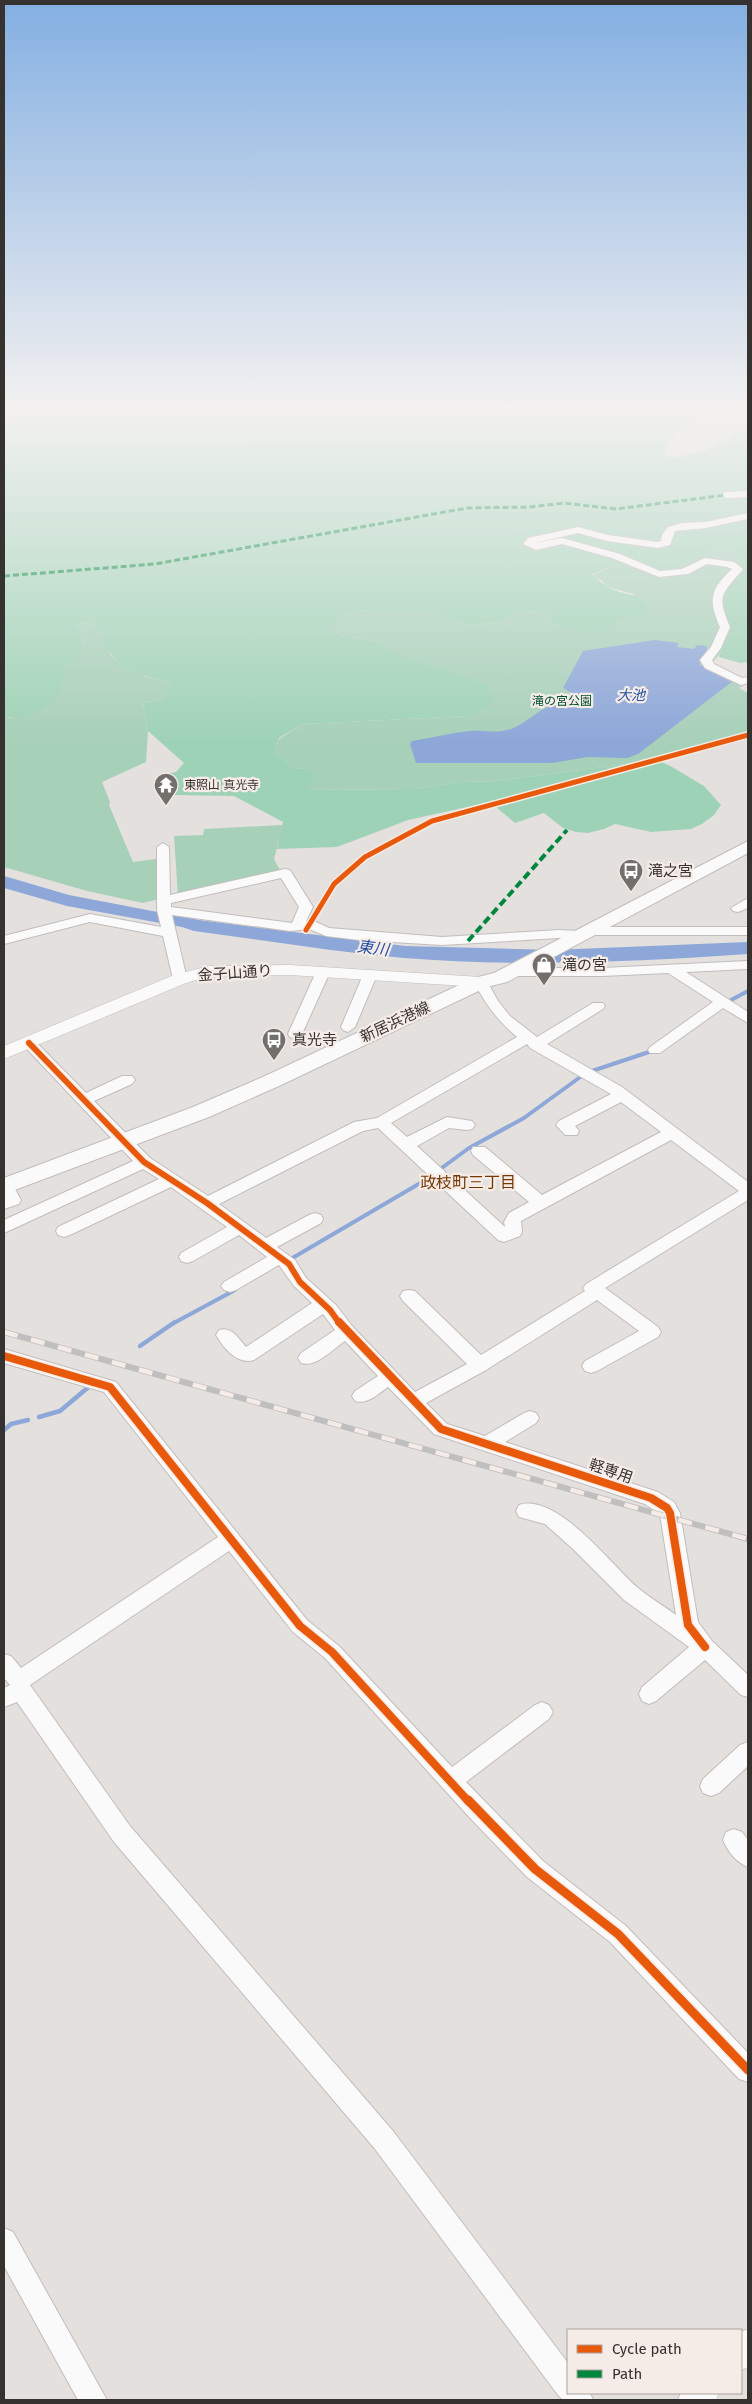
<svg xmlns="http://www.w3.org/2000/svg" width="752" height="2404" font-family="'Fira Sans','Noto Sans JP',sans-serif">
	<rect width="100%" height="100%" fill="#e4e0de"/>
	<g fill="#a7d0b9">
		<path d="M715,547l20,4 6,15 -19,35c5,21 9,47 -11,62l34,22 -6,3 9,5v38l-108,31 -142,19 -41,1 -40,7 -113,1 14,-15 -12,-6 -13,-1 -19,-16 5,-13 24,-15 164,-8 -47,-54 -30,-10 -13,-10 -37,-7 -14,-7 19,-13 22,-5 28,-1 20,1 57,15 27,-3 22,-10 12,-1 10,3 17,14 51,-4 6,-3 22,-4 -6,-23 -25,-7 -7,-7 -10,-4 27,-12 14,2 72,-7z"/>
		<path d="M91,622l13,11 6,21 6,6 28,16 31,8 -12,15 -20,4 5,28 -2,31 -44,20 8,20 -1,3 24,57 23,-3 3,40 -16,4 -56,-12 -83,-24v-150l8,1 49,-31 5,-22 17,-22 -7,-20z"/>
		<path d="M283,825l-9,34 7,13 -103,24 -4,-60 29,-1 1,-6z"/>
	</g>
	<path fill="#9ed2b6" d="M4,406h708l-41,31 -7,16 8,5c30,-6 55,-12 76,-35v239l-8,1 -21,-6c8,-23 8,-40 0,-63l22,-28 -6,-15 -20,-4 -11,12 -23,12 -17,1 -46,-8 -27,11c6,4 11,8 17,12 14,9 33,4 41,23l-10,7 -22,4 -8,8 -16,4 -33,-5 -17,-14 -10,-3 -12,1 -22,10 -27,3 -57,-15h-49l-21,5 -18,13 13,7 37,7 14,10 95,32 5,19 -24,13 -164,8 -24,14 -5,14 19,16 13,1 13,5 -14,16 112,-1 40,-7 41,-1 142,-19h22l10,5 32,19 17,19 -7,10 -12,9 -11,5 -40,3 -36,-8 -11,5 -16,4 -12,-1 -13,-4 -19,-15 -29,10 -25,-21 -82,18 -71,27 -60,2 6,-27 -49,-26 -60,-1v-8l-9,-13 11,-2 8,-9 -36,-32 -5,-28 20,-4 11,-15 -39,-11 -20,-9 1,-4 -13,-16 1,-11 -13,-11 -15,1 7,20 -3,16 -14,6c-1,7 -2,17 -5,23 -12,20 -34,32 -57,29z"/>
	<path fill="#8da7d8" d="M655,640l24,3 -2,4 17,2 3,-4 9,1 2,6 -8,8v5l33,16 -95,73 -11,4 -39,-1 -36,6h-136l-6,-19 2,-3c19,-3 38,-8 57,-10 14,-1 28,3 42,-2 15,-5 28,-21 43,-24 9,-3 19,1 25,-8l-16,-9 20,-37z"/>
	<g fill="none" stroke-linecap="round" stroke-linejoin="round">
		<g stroke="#8da7d8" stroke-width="4">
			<path d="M731,1000l17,-9"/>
			<path d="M589,1072l60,-20"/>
			<path d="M439,1170l30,-22 55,-30 59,-43"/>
			<path d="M289,1260l145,-85"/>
			<path d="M172,1324l63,-34"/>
		</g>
		<g stroke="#8da7d8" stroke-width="4.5">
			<path d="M140,1346l35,-24"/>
			<path d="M39,1417l21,-6 31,-26"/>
			<path d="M4,1430l7,-6 17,-4"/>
		</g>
		<path fill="#8da7d8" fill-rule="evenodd" d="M4,876l65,19 130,25 206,26 147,4 196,-8v12c-114,8 -230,13 -344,4 -70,-6 -140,-18 -210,-27l-12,-4 -115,-21 -63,-18z"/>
		<defs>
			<g id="minor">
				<path d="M748,491v6l-22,1 -5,-3 5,-3z"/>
				<path d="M748,513v6l-42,9 -31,3 -5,14 -12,3 -51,-7 -29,-8 -43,10 27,-5 58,16 40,17 22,-2 23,-11 29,4 9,7c-21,26 -27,24 -13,58l-9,21 -9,12 2,4 28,14 6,-1v6l-7,2 -36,-17 -5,-8 11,-13 9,-20c-12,-28 -10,-37 12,-58l-5,-2 -20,-3 -19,10 -29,3 -47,-19 -50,-14 -26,6 -13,-6 5,-6 50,-11 30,8 50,7 3,-1 1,-6 6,-8 14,-4 24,-1z"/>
				<path d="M163,843l6,4 1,48 115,-26 5,1 23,37 -7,14 10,1 13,6 113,9 117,-7 20,1 7,-4h162v8h-163l-7,4 -19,-1 -117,7 -83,-5 -33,-4 -17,-7 -19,2 -118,-16 15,64 -7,4 -7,-4 -10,-43 -73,-14 -86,22v-8l86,-22 71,13 -4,-17v-63zM281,878l18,29 -7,16 -121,-16v-4z"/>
				<path d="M748,898v10l-10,4 -5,-1 -2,-3z"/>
				<path d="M748,961v8l-62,3 62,40v11l-25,-15 -63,45h-10l-2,-3 2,-3 63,-45 -45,-29 -66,3h-90l-7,-4 7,-4h90z"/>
				<path d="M323,968l7,4 -28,62 -7,5 -5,-2 -2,-3 28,-62z"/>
				<path d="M370,971l7,4 -22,52 -7,5 -5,-2 -2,-3 22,-52z"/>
				<path d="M481,978l5,1 12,22 12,15 27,21 56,-34h10l2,3 -2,3 -56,35 75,43 126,95v18l-143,88 53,39 3,5 -3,5 -61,34 -6,2 -6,-2 -3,-5 3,-5 54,-30 -42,-31 -111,70 -60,33 21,21 38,12 39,-23 6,-2 6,2 3,5 -3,5 -31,19 153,50 16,10 6,11 18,109 14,19 36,34v22l-7,-2 -36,-35 -49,41 -7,3 -7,-3 -3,-7 3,-7 47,-40 -65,-47 -51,-51 -28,-25 -26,-7 -3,-6 3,-6c38,-13 93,61 119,83 12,10 26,18 38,27l-16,-101 -15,-10 -211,-70 -46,-47c-10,7 -21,18 -33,14l-3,-5 3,-5 23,-15 -33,-35c-12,8 -29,27 -44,22l-3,-5 3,-5 34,-23 -12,-16 -69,46c-16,5 -30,-11 -38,-25l3,-5c13,-4 19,8 27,17l66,-44 -18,-17 -15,-21 -43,25 -6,2 -6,-2 -3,-4 3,-4 43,-25 -28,-22 -46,26 -6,2 -6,-2 -2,-4 2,-4 46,-26 -56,-40 -101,48 -6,2 -6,-2 -2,-4 2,-4 101,-48 -16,-10 -139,64v-13l129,-59 -109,-115 -2,-3 2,-3h10l52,53 36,-17h10l3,4 -3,4 -38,17 56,57 58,38 146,-74 23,-4 140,-81c-19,-16 -32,-33 -43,-55zM527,1044l3,4 81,46 -52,27 -3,4 9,10h12l2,-4 -4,-5 46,-24 40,30 -119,63 -57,-48h-12l-2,4 2,4 56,47 -20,11 -5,9 1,5 -88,-81 32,-18 18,2 5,-1 3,-4 -3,-4 -25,-4 -40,20 -16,-14zM378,1128l120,112 6,2 16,-6 2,-4 -1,-11 150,-81 68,51 -153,93 -3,4 2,3 -104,64 -66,-64 -6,-1 -6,1 -3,5 3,5 64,63 -52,28 -63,-66 -16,-21 -30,-27 -11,-18 -18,-13 44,-24 2,-4 -2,-4 -6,-2 -6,2 -43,23 -47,-34 144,-73z"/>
				<path d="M4,1178l6,2 11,20 -2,4 -15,5z"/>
				<path d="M4,1349l112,33 191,238 32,26 113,121 83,-62 7,-3 7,3 4,7 -4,7 -83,63 77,79 83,65 122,127v29l-9,-3 -129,-137 -83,-65 -56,-58 -146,-161 -32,-26 -64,-81 -199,134 100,141 263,305 175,232v30h22l3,7h-30l-5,-5 -183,-246 -261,-307 -97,-140 -13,5v-19l6,-3 -6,-7v-24l7,2 10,12 197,-131 -114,-145 -100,-29z"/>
				<path d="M748,1742v24l-29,27 -8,3 -8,-3 -3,-7 3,-7 37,-34z"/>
				<path d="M734,1829l8,3 6,8v27c-12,-5 -20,-15 -25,-27l3,-8z"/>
				<path d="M4,2228l9,4 94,168h-29l-74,-134z"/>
			</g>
			<g id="tertiary">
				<path d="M290,965l191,12 6,1 3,4 -3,4 -6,1 -191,-12 -80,1 -24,7 -182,76v-13l170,-71 35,-9z"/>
				<path d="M748,2329v38l-7,3v-38z"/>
				<path d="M681,2393h38l-3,7h-38z"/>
			</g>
			<path id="secondary" d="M748,841v12l-241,129 -20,5 -208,99 -70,31 -205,77v-16l189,-71 72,-31 209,-98 20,-5z"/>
		</defs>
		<use href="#minor" stroke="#c1bdbc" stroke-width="2"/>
		<use href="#tertiary" stroke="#c1bdbc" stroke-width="1"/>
		<use href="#secondary" stroke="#c1bdbc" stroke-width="2"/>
		<use href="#minor" fill="#fbfafa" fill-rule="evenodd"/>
		<use href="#tertiary" fill="#fbfafa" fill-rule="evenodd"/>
		<use href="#secondary" fill="#fbfafa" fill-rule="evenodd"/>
		<defs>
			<path id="rail" d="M4,1332l744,207"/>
		</defs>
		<use href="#rail" stroke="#c0bfbf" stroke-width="6"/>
		<use href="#rail" stroke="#f6ece7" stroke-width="4.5" stroke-dasharray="14" stroke-linecap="butt"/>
		<path stroke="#00873e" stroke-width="3" stroke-dasharray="6 3" stroke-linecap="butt" d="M4,576l151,-12 312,-56 62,-1 35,-4 52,6 110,-14"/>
		<path stroke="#00873e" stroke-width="4" stroke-dasharray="8 4" stroke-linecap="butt" d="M468,941l99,-111"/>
		<defs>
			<path id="cycleway-far3" d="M306,930l28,-46 31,-27 67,-36 316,-86"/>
			<path id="cycleway-far2" d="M29,1043l115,119 63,41 82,61 11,18 30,28 10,14"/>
			<g id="cycleway-far1">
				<path d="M339,1322l102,107 210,69 16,10 3,5 18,112 17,22"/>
				<path d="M4,1356l106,31 190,239 32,26 137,150"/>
			</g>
			<path id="cycleway" d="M468,1800l67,69 83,65 130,136"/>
		</defs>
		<use href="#cycleway-far3" stroke="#f6ece7" stroke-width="8"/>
		<use href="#cycleway-far2" stroke="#f6ece7" stroke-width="9"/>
		<use href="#cycleway-far1" stroke="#f6ece7" stroke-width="11"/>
		<use href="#cycleway" stroke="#f6ece7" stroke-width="12"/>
		<use href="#cycleway-far3" stroke="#e8590c" stroke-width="5"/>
		<use href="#cycleway-far2" stroke="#e8590c" stroke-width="6"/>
		<use href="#cycleway-far1" stroke="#e8590c" stroke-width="8"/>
		<use href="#cycleway" stroke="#e8590c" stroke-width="9"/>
	</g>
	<linearGradient id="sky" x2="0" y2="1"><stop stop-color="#83afe2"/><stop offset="0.55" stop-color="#f3f1f0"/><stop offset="1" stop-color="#f3f1f0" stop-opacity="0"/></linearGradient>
	<rect width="752" height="743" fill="url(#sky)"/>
	<defs>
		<symbol id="temple-pin" viewBox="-11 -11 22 30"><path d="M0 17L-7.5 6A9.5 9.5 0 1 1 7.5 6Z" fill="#736f6d" stroke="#f6ece7"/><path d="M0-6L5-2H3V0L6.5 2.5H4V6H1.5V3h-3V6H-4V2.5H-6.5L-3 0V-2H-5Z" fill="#fff"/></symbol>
		<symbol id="bus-pin" viewBox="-11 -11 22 30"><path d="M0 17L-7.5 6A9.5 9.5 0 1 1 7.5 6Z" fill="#736f6d" stroke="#f6ece7"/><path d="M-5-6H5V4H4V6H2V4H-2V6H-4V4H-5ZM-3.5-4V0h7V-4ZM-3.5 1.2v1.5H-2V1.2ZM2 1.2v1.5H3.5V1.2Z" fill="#fff"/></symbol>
		<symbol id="shop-pin" viewBox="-11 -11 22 30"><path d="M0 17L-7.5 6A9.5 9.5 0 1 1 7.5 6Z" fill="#736f6d" stroke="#f6ece7"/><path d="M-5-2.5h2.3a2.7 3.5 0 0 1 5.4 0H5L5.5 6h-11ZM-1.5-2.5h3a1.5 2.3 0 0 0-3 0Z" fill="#fff"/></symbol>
	</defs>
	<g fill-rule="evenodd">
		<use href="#temple-pin" x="152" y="771" width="28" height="38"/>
		<use href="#bus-pin" x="617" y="857" width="28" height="38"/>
		<use href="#shop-pin" x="530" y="951" width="28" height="38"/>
		<use href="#bus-pin" x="260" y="1026" width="28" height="38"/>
	</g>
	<g text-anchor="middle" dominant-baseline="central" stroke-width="4.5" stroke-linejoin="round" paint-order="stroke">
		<g font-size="12" fill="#005133" stroke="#f6ece7">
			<text x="562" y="701">滝の宮公園</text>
		</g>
		<g font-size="12" fill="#363230" stroke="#f6ece7" text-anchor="start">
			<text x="184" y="785">東照山 真光寺</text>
		</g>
		<g font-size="14" font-style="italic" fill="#2450a5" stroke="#f6ece7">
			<text x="631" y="695">大池</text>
		</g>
		<g font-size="15" fill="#363230" stroke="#f6ece7" text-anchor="start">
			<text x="648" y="871">滝之宮</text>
			<text x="562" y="965">滝の宮</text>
			<text x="292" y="1040">真光寺</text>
		</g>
		<g font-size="15" fill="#363230" stroke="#f6ece7">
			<text transform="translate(235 973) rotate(-4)">金子山通り</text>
			<text transform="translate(395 1022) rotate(-25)">新居浜港線</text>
			<text transform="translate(611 1471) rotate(19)">軽専用</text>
		</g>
		<g font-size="16" font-style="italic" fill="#2450a5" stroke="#f6ece7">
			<text transform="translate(373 948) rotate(7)">東川</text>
		</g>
		<g font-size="16" fill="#733904" stroke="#f6ece7">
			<text x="468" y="1182">政枝町三丁目</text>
		</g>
	</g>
	<rect width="752" height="2404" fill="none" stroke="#363230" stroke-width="10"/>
	<rect x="567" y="2329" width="175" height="65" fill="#f6ece7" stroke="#a9a29e"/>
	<rect x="577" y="2345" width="25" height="8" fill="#e8590c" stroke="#a9a29e"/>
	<text x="612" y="2354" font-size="15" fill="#363230">Cycle path</text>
	<rect x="577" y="2370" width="25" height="8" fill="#00873e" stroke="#a9a29e"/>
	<text x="612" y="2379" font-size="15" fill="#363230">Path</text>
</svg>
